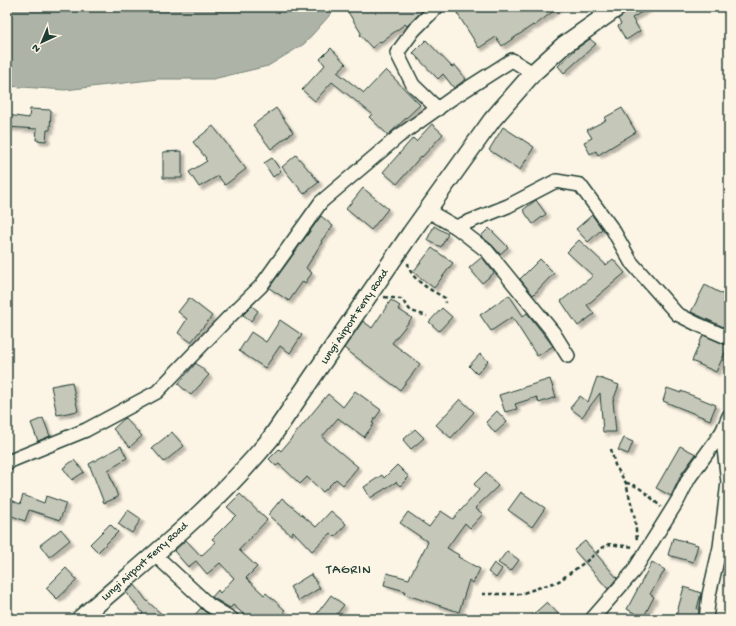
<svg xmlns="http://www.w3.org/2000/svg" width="736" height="626" font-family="'Gochi Hand',sans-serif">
	<defs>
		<filter id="shadow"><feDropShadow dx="3.5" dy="3.5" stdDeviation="1" flood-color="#0004"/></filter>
	</defs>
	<rect width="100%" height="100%" fill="#fcf5e5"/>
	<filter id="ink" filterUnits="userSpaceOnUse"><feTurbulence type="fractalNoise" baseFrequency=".025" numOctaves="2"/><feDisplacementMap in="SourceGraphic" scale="8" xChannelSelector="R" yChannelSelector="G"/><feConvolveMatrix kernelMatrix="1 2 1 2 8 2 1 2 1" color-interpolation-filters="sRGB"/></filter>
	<g filter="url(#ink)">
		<path fill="#aeb3a7" stroke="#758479" d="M7,7h330l-33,37 -36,22 -55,13h-55l-93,11 -58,-4z"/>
		<g fill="#c5c7b9" stroke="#1f3d34" filter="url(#shadow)">
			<path d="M356,7h70l-19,19 -2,-2 -24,18 -1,-1 -8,7 -12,-13 1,-2 -13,-21z"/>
			<path d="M466,7h93l-25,19 -1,-1 -31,21 -6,-9 -17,11 -22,-35z"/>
			<path d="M628,7h22l-18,11 8,13 -14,9 -8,-14 3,-2 -3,-5 9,-7z"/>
			<path d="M590,39l6,5 -32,29 -6,-7 18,-17z"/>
			<path d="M426,40l26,27 3,-2 11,14 -12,9 -11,-14 -5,5 -25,-26z"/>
			<path d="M331,48l15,16 -9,8 27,21 22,-23 34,35 -32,30 -19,-18 3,-3 -40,-32 -17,19 -13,-11 23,-25 -5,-6z"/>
			<path d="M276,108l17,24 -22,17 -18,-24z"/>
			<path d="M622,108l14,24 -38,23 -2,-4 -6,3 -6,-12 8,-4 -5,-8 19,-10 -2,-2z"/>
			<path d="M30,109l21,1 -1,20h-3l-1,11 -10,-1 1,-11 -30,-2v-12l22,3z"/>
			<path d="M432,124l11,10 -21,23 -1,-1 -24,28 -14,-12 30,-34 3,3z"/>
			<path d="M213,126l33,43 -21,16 -7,-9 -19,11 -10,-15 18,-11 -2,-2 1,-1 -13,-16z"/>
			<path d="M503,127l31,20 -14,23 -31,-20z"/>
			<path d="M182,151v27h-19v-26z"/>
			<path d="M296,155l23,27 -15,12 -22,-27z"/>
			<path d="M272,158l9,13 -8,6 -9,-14z"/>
			<path d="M363,188l25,21 -17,21 -25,-21z"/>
			<path d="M536,200l10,14 -13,10 -10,-14z"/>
			<path d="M592,215l10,14 -14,13 -12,-13z"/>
			<path d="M321,216l12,10 -12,15 1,1 -16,26 6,5 -7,10 -2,-2 -14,20 -20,-13z"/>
			<path d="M434,226l14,8 -7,13 -14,-7z"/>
			<path d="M489,228l19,19 -8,7 -8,-9 -11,-9z"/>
			<path d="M579,240l27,25 7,-6 12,14 -38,32 7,9 -16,12 -17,-25 32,-25 -26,-24z"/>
			<path d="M432,248l21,15 -19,25 -21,-16z"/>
			<path d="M482,257l12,16 -12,10 -13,-15z"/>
			<path d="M540,259l14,14 -21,22 -13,-16z"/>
			<path d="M705,285l21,11 -3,5 6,4v21l-1,3 -37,-17z"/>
			<path d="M509,295l14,21 4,-3 19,24 7,9 -16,10 -25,-39 -21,14 -11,-16z"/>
			<path d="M189,298l23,18 -21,26 -13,-9 9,-14 -9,-7z"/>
			<path d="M391,300l9,6 -2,3 14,9 -20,25 28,21 -20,26 -56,-42 19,-27 9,7z"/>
			<path d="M252,306l6,5 -7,10 -8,-6z"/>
			<path d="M442,308l10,9 -13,14 -10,-9z"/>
			<path d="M280,320l22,15 -12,18 -10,-7 -15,22 -26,-17 12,-19 15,10z"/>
			<path d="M703,335l25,11 -12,26 -24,-11z"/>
			<path d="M480,354l8,7 -11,13 -8,-8z"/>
			<path d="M196,363l13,12 -18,20 -13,-11z"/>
			<path d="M597,377l22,8 -6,16 3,31h-13l-3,-39 -18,24 -12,-9 10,-12 8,6z"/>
			<path d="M550,379l6,18 -17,6 -2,-6 -22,7 2,5 -12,3 -6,-17z"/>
			<path d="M72,382l6,29 -21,4 -6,-29z"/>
			<path d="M667,388l14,5v-2l35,14 -6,15 -47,-19z"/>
			<path d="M355,391l26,19 -9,13 2,1 -10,13 -26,-19 -16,19 36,30 -15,18 -7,-6 -13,13 -16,-15 -7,7 -21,-20 -3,2 -7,-7 10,-10 2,2 47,-57 15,13z"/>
			<path d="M460,399l14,13 -23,26 -15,-13z"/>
			<path d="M497,411l10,11 -12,11 -9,-11z"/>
			<path d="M43,418l7,18 -12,5 -7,-18z"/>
			<path d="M125,418l17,18 -12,11 -17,-18z"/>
			<path d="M415,429l9,9 -13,11 -8,-9z"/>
			<path d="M172,432l12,14 -20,16 -12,-14z"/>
			<path d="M624,438l9,4 -5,12 -10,-4z"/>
			<path d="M121,446l6,12 -12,7v1l-7,4 10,27 -14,6 -15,-39z"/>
			<path d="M680,446l16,8 -14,19 -11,23 -15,-8z"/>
			<path d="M74,460l10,12 -12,8 -9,-12z"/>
			<path d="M397,465l12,12 -9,9 -4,-4 -26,16 -6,-11 18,-12 2,3z"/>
			<path d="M486,472l12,14 -23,22 8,6 -13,14 -5,-5 -18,25 12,7 -1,2 22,12 -7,14 -4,-3 -10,32 -55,-18 1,-3 -21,-6 3,-12 22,6 2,-5 17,-32 -28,-19 8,-11 21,15 12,-16 12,8 26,-29 -5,-6z"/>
			<path d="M521,492l24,16 -13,19 -24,-17z"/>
			<path d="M240,494l27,26 -28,30 18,17 -11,11 18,17 2,-2 19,17 -2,1 8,8h-42l-16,-14 -3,3 -18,-11 6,-7 2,3 14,-15 -14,-15 -13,11 -11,-13 -8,6 -14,-16 12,-11 15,16 15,-14 -4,-3 24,-24 -9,-8z"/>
			<path d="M23,495l21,8 2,-7 20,7 -6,17 -31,-10 -4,11 -18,-7v-16l13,6z"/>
			<path d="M282,498l34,29 15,-16 15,13 -11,13 -4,-4 -19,18 -19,-20 -2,4 -23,-20z"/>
			<path d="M128,510l13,9 -9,14 -14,-9z"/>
			<path d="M110,524l8,8 -20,20 -8,-8z"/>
			<path d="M61,529l9,11 -21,17 -9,-12z"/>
			<path d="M673,538l25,7 -5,17 -25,-7z"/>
			<path d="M585,541l32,37 -9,11 -34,-39z"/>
			<path d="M507,551l12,9 -8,11 -13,-8z"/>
			<path d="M652,562l13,8 -15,24 4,3 -11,21 -16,-9z"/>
			<path d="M494,563l8,6 -6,9 -8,-6z"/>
			<path d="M66,568l11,12 -20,19 -11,-11z"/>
			<path d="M311,574l9,14 -21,13 -9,-14z"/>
			<path d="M135,585l11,15 21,19h-30l6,-6 -17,-21z"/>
			<path d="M684,587l17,6 -4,16 2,1 -1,9h-13l-9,-3z"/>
			<path d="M331,595l13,10 -11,14h-20z"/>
			<path d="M547,602l16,17h-35z"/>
			<path d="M201,608l4,4 12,7h-26z"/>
		</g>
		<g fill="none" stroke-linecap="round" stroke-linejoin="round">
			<defs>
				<g id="minor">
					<path d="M436,8l-22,22 -17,23 16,32 25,24"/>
					<path d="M428,211l28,16 52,-21 48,-25 24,4 33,45 18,32 46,52 22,11 30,13"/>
					<path d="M456,227l31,24 66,81 15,24"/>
					<path d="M7,464l3,-3 76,-31 71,-38 69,-72 35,-34 60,-84 78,-66 52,-37 61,-39 21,13"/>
					<path d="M154,554l55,51 23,14"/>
					<path d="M592,619l41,-47 45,-72 11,-22 33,-46"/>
					<path d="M706,619l3,-24 11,-48 8,-65 -6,-50 7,-16"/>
				</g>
				<path id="major" d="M80,619c66,-58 136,-113 191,-181l140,-205 81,-113 41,-47 31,-28 54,-38"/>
			</defs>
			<use href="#minor" stroke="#1f3d34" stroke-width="16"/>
			<use href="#major" stroke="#1f3d34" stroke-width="20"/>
			<g stroke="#1f3d34" stroke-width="2.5" stroke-dasharray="4 3" stroke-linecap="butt">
				<path d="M408,263c2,17 23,27 37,35l1,5"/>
				<path d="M384,297l17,2 10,12 16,5"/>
				<path d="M611,449l4,16 11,18 9,36 2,22"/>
				<path d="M626,483c14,2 25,15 35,24"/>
				<path d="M482,594h38l39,-13 29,-21 19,-16 27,3"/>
			</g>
			<use href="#minor" stroke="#fcf5e5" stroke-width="13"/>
			<use href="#major" stroke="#fcf5e5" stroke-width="17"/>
		</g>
	</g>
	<g text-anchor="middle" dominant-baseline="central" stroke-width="3" stroke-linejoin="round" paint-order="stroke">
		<g font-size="11" fill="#1f3d34" stroke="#fcf5e5">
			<text transform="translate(355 317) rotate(-56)">Lungi Airport Ferry Road</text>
			<text transform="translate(145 562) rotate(-42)">Lungi Airport Ferry Road</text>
		</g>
		<g font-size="13" letter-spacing="1" fill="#1f3d34" stroke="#fcf5e5">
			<text x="349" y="570">TAGRIN</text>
		</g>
	</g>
	<rect width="736" height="626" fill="none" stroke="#fcf5e5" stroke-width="24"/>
	<rect x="12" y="12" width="712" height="602" fill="none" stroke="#1f3d34" stroke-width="1.5" filter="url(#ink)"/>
	<g transform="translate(42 42) rotate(224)" stroke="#fcf5e5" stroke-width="3" paint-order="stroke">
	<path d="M0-3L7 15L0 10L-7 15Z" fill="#1f3d34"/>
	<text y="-6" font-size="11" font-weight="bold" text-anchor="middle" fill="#1f3d34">N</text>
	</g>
</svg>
